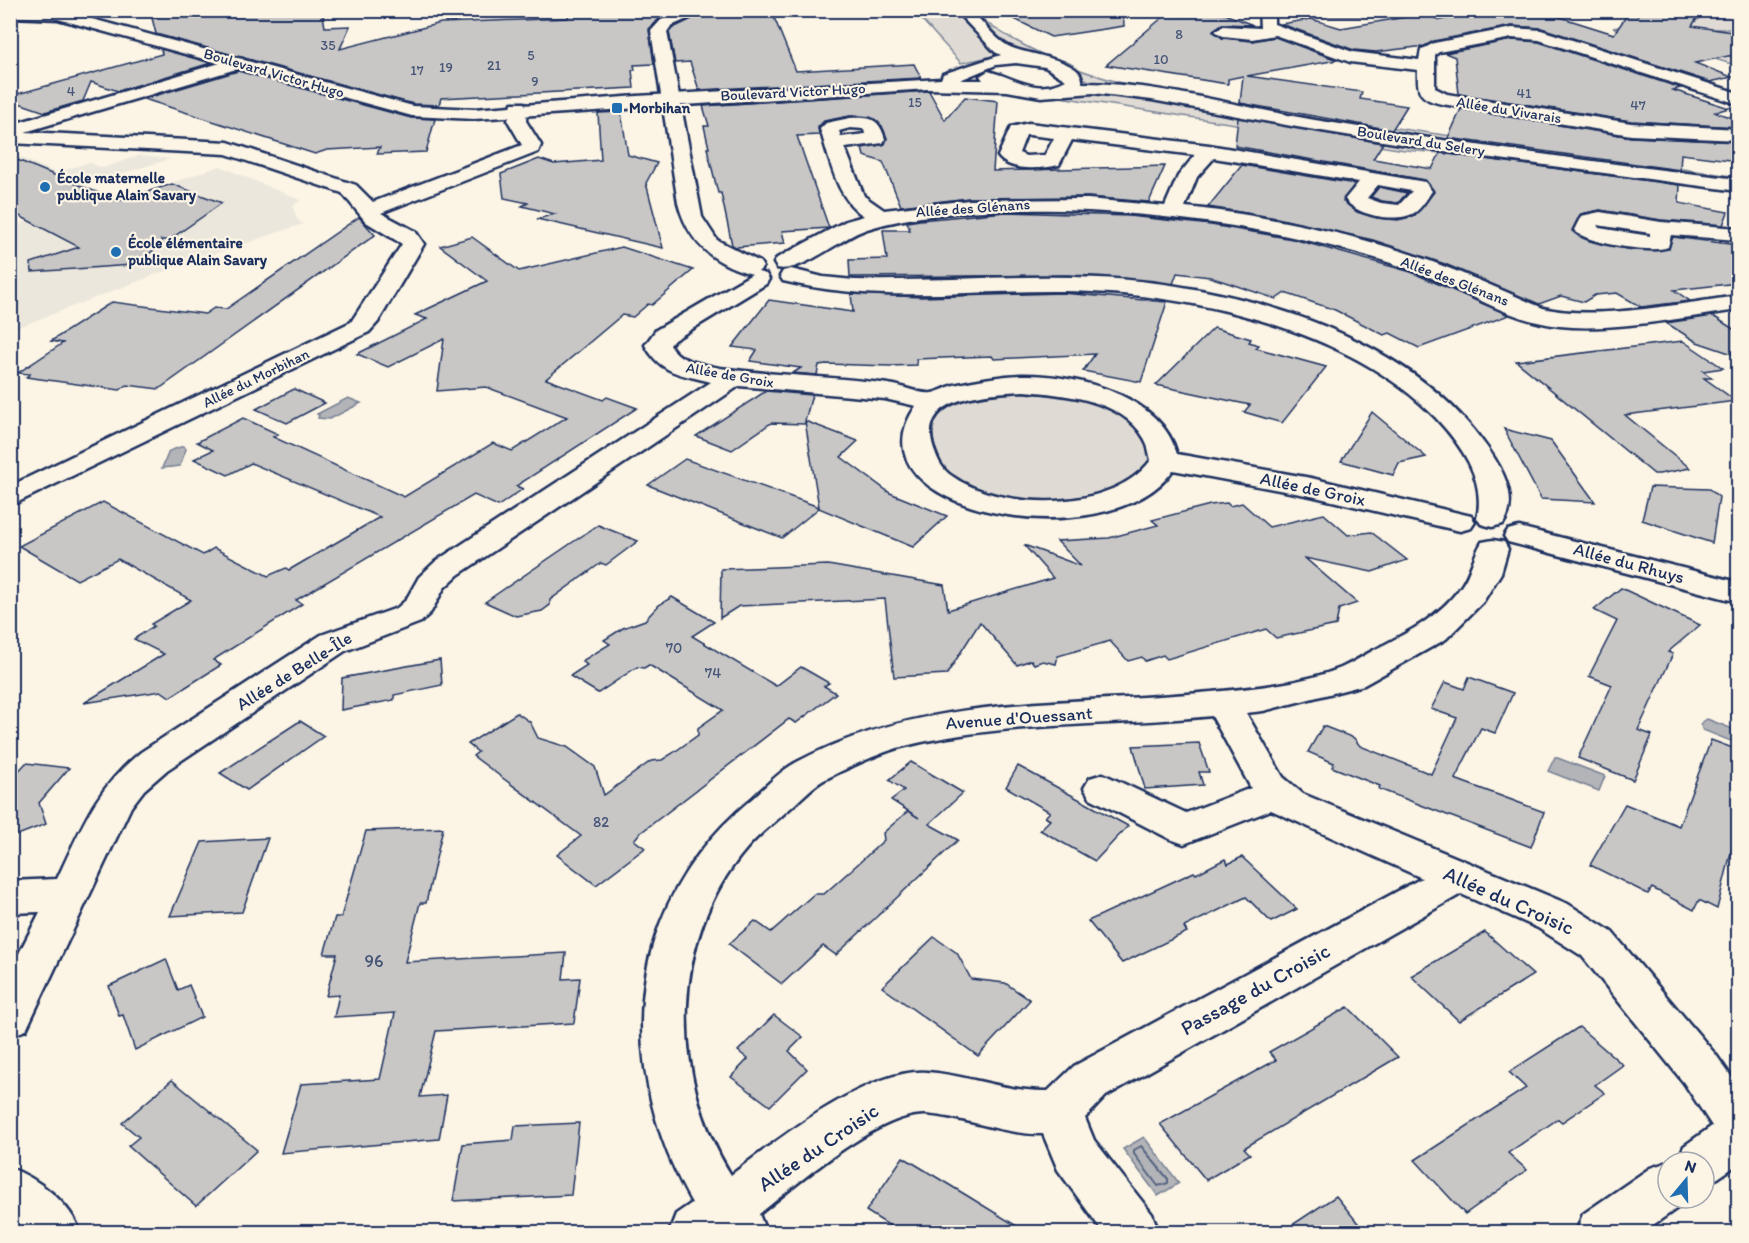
<svg xmlns="http://www.w3.org/2000/svg" width="1749" height="1243" font-family="Itim,sans-serif">
	<rect width="100%" height="100%" fill="#fcf5e5"/>
	<filter id="ink" filterUnits="userSpaceOnUse"><feTurbulence type="fractalNoise" baseFrequency=".0167" numOctaves="2"/><feDisplacementMap in="SourceGraphic" scale="12" xChannelSelector="R" yChannelSelector="G"/><feConvolveMatrix kernelMatrix="1 2 1 2 8 2 1 2 1" color-interpolation-filters="sRGB"/></filter>
	<g filter="url(#ink)">
		<g fill="#ece7dc">
			<path d="M10,153l46,20 33,-11 14,6 37,-13 30,4 -141,43 -18,1z"/>
			<path d="M220,166l80,34 -7,7 4,12 6,5 -125,42 -167,64v-103l17,-6 5,2 72,-25 14,3z"/>
		</g>
		<g fill="#dfdbd4" stroke="#7d8599" stroke-width="1.5">
			<path d="M914,11l41,1 42,41 -3,3 -33,7z"/>
			<path d="M970,11h5c10,12 22,19 36,27 97,57 218,66 327,84l2,-2 398,57v4c-216,-24 -431,-62 -646,-98l-12,-7 -71,-26c-11,-15 -29,-23 -39,-39z"/>
			<path d="M1706,11h32v18h-23l-17,5 26,21 14,3v8l-125,-38 26,-5 52,1 13,-8z"/>
			<path d="M1107,91l363,61 -5,3 -60,-5 -352,-54z"/>
			<path d="M1030,387l61,11 45,24 20,36 -24,23 -43,20 -67,4 -69,-23 -22,-22 2,-47 28,-15z"/>
		</g>
		<g fill="#b2b4b8" stroke="#767f94" stroke-width="1.5">
			<path d="M348,398l13,5 -31,16 -12,-1 1,-3 -2,-1z"/>
			<path d="M183,446l3,3 -6,17 -18,2 7,-17z"/>
			<path d="M1707,719l31,12v13l-35,-14 -3,-6z"/>
			<path d="M1555,757l50,19 -6,15 -51,-20z"/>
			<path d="M1144,1137l35,46 -21,13 -35,-47z"/>
		</g>
		<g fill="none" stroke-linecap="round" stroke-linejoin="round">
			<path stroke="#576482" stroke-width="2" d="M1141,1146l27,33v4l-10,3 -24,-32v-4z"/>
		</g>
		<g fill="#c8c7c6" stroke="#1b2f5e" stroke-width="1.5">
			<path d="M179,10h143l3,17 25,-1 -10,23 101,-26 127,-5 1,-8h110l-19,8 -11,11 5,35 -20,1 1,5h-3l2,18 -193,10 -2,7 -26,-1 -257,-70 -4,-16z"/>
			<path d="M710,10h61l25,61 118,-7 7,14 -222,12 -9,-28 -15,1 -6,-31 4,-4z"/>
			<path d="M996,10h127l1,16 -73,11z"/>
			<path d="M1497,10l47,2 70,22 13,-19h11l2,-5h58l-1,3h3l-8,13 46,7v21l-43,9 37,14 -22,5 -169,-54 -29,-2 -78,15 -9,5 -49,6 -22,-2 -73,-26 30,-5 30,9 83,-14 16,6z"/>
			<path d="M1169,12l11,4 23,-4 19,1 31,12 -31,-1 -9,6 9,8 30,3 23,-4 62,23 -90,16 115,16 -2,7 47,7 -15,24 -152,-27 3,-27 -15,3v5l-122,-19z"/>
			<path d="M1512,40l27,2 142,46 -8,2 56,18 -14,4 23,8v7l-107,-6 -172,-27 -4,-37 -10,-4z"/>
			<path d="M161,49l50,14 -93,28 -27,-9 -8,19 -38,11 -35,-12v-4l152,-42z"/>
			<path d="M238,71l173,47 24,1 -9,33 -49,2 3,-7 -53,3 -12,4 -171,-55z"/>
			<path d="M929,91l16,29 20,-23 33,4 -5,70 172,-5 -16,36 -61,-5 -119,1 -68,8 -18,-44 -19,-6 -2,-8 23,-4 2,-6 -5,-12 -13,-9 -19,-1 -26,5 -6,6 1,8 -22,1 32,92 -47,3 3,12 -49,4 -4,-2 -11,-52h-3l-11,-45h2l-5,-22h5l-6,-20z"/>
			<path d="M1461,109l170,28 107,5v19l-57,-7 -1,16 -232,-32z"/>
			<path d="M621,112l7,43 29,8 -11,20 17,65 -126,-29 18,-5 -33,-8 6,-3 -24,-5 -3,-24 23,-9 15,-6 15,5 47,-4 -3,-47z"/>
			<path d="M1238,118l145,25 -10,16 59,10 8,-16 240,32 -1,18 49,9 -5,13 -62,-5 -61,-10 -19,4 -9,17 18,10 44,9 34,-1 5,-12 65,8v38l-64,7 16,11 -49,6 -24,-14 -22,2 -11,7 -23,-6 -22,8 -94,-40 -72,-24 -96,-22 -69,-11 34,-42 113,19 -12,17 14,11 20,6 21,2 17,-5 19,-23 -9,-12 -190,-34z"/>
			<path d="M10,157l108,44 54,-17 50,19 -53,37h-8l2,4 -31,21 -100,7 -1,-9 48,-16 -69,-36z"/>
			<path d="M1379,187l28,6 -9,10 -16,-2 -11,-4z"/>
			<path d="M1006,212l123,4 82,9 82,14 118,33 98,43 -90,33 -29,-15 -6,2 -49,-25 -50,-17 -9,6 -66,-22 -33,-4 -4,11 -105,-9 -218,2 -1,-17 38,-1 -4,-29h27l-3,-8 13,-2z"/>
			<path d="M359,217l16,18 -216,154 -32,-4 -7,5 -94,-13 4,-3 -12,-1 45,-30 -12,-2 61,-39 93,12 9,-6 12,1z"/>
			<path d="M472,237l47,34 103,-24 71,23 -41,35 -4,-1 -15,13 -11,-2 -76,64 57,21 4,-3 30,11 -121,78 7,3 -25,17 -24,-11 -178,105 6,4 -89,56 8,5 -51,32 -9,-6 -77,12 80,-49 -30,-15 20,-13 -3,-2 40,-24 -73,-41 -41,21 -58,-34 84,-44 100,53 11,-7 54,28 18,-8 3,2 91,-53 -129,-54 -23,12 -34,-16 19,-9 -16,-8 46,-24 35,16 -5,3 131,60 89,-54 19,8 55,-34 -81,-30 -49,4 7,-52 -56,28 -31,-13 70,-35 -12,-4 72,-34 -47,-35z"/>
			<path d="M1062,293l105,9 -26,80 -58,-11 12,-17 -101,5 -2,-3 -76,3 1,6 -27,1 -64,-2 -7,1 -2,10 -24,-2 8,-5 -51,-7 7,-11 -25,-3 37,-47 84,12 -2,-18 71,3z"/>
			<path d="M1713,316l25,16v24l-41,-14 -31,-19z"/>
			<path d="M1214,328l37,11 -2,3 10,3 -3,3 70,19 -44,56 -38,-11 6,-7 -94,-20z"/>
			<path d="M1683,341l40,27 -20,3 9,7h-8l32,23 -111,14 65,53 -31,6h-5l-138,-113z"/>
			<path d="M294,389l31,14 -38,20 -31,-14z"/>
			<path d="M766,391l46,4 -7,26 53,20 -17,16 49,36 57,23 -34,31 -94,-39 -37,30 -134,-53 37,-26 134,48 -14,-86v3l-34,-1 -39,27 -36,-14z"/>
			<path d="M1372,412l54,45 -27,6 -6,12 -52,-14z"/>
			<path d="M1504,429l47,12 44,61 -54,-3z"/>
			<path d="M1650,487l59,2 10,8 -7,46 -70,-23z"/>
			<path d="M1227,503l3,3 12,-3 27,24 55,-13 24,21 23,-3 36,28 -35,12 -67,-14 52,45 -18,6 -3,16 -60,13 -10,-9 -99,30 -4,-4 -18,6 -3,-4 -14,4 -18,-20 -52,15 -2,8 -13,-3 -9,3 -3,-4 -14,5 -37,-43 -33,52 -53,3 -9,-78 -146,7 -19,12 1,-49 107,-4 116,20 4,25 105,-32 -29,-33 57,21 -24,-25 52,-3 49,-13 -6,-5 58,-15z"/>
			<path d="M598,525l40,16 -32,24 -5,-2 -51,37v5l-8,6 -26,5 -31,-14z"/>
			<path d="M1621,588l79,37 -32,27 5,2 -35,76 14,5 -19,45 -55,-22 34,-73 -23,-9 28,-55 -23,-11z"/>
			<path d="M672,597l42,25 -22,14 84,50 25,-19 28,16 -5,3 12,7 -40,30 -7,-4 -150,115 -5,6 11,8 -49,37 -39,-30 24,-19 -108,-80 5,-4 -10,-8 49,-31 13,9 8,16 29,9 28,20 9,28 47,-34 11,-1 11,-7 25,-18v-7l25,-18 -74,-45 -5,3 -7,-1 -39,26 -28,-17 17,-11 -5,-4 28,-17 -6,-4 19,-12 22,-8 14,-15z"/>
			<path d="M440,660l2,25 -48,10v5l-53,10 1,-32z"/>
			<path d="M1469,677l44,16 -18,40 -14,-5 -26,51 89,33 -13,35 -152,-58 1,-3 -48,-19 2,-4 -26,-11 15,-26 31,12 6,8 71,28 26,-56 -26,-9 14,-27 19,7z"/>
			<path d="M300,721l24,15 -77,54 -27,-17z"/>
			<path d="M1711,740l27,10v93l-4,-2 -17,68 -18,-9 -5,10 -42,-22 -4,6 -58,-29 35,-61 54,22z"/>
			<path d="M1199,743l10,29h-10l4,13 -58,4 -12,-43z"/>
			<path d="M911,762l52,31 -34,31 29,16 -122,115 -13,-9 -41,38 -53,-40 26,-23 16,11 43,-38h10l36,-32 24,-22 -1,-7 25,-22 11,7 -28,-18 13,-10 -15,-10z"/>
			<path d="M26,763l43,5 -30,35 7,21 -36,14v-58z"/>
			<path d="M1018,766l110,60 -33,35 -55,-31 10,-10 -5,-3 5,-5 -44,-25z"/>
			<path d="M443,828l-17,75h-6l-15,59 161,-9 -3,26 17,-1 -6,45 -138,8 -16,66 27,-2 -8,44 -158,14 20,-69 79,-5 15,-66 -61,4 5,-22 -13,1 11,-42h-13l11,-37h6l25,-86z"/>
			<path d="M268,838l-26,74 -72,4 32,-74z"/>
			<path d="M1242,857l55,52 -26,13 -25,-25 -62,30 3,5 -65,31 -34,-42 106,-49 2,2 29,-15 3,5z"/>
			<path d="M1485,932l48,43 -74,46 -48,-45z"/>
			<path d="M934,937l23,16 14,26 34,4 25,17 -52,56 -96,-69z"/>
			<path d="M166,959l12,31 11,-5 13,32 -67,33 -12,-35 -4,1 -10,-30z"/>
			<path d="M1348,1007l50,50 -154,91 6,6 -44,26 -46,-56 116,-64 -7,-8z"/>
			<path d="M774,1015l29,22 -14,14 18,18 -37,37 -39,-29 17,-18 -10,-8z"/>
			<path d="M1579,1027l44,38 -28,20 10,8 -43,29 -4,-3 -50,34 19,17 -62,44 -50,-54 111,-72 -17,-16z"/>
			<path d="M172,1080l85,70 -61,56 -68,-60 11,-9 -17,-14z"/>
			<path d="M579,1123l-8,72 -118,6 10,-57 50,-4 2,-14z"/>
			<path d="M903,1157l63,38 62,38h-127l-35,-22z"/>
			<path d="M1336,1196l30,37h-86z"/>
		</g>
		<g fill="none" stroke-linecap="round" stroke-linejoin="round">
			<defs>
				<g id="street">
					<path d="M686,10h22l-37,16 -4,6 35,185 15,23 43,22 3,5 -5,5 8,2 3,5 -3,5 -92,56 -4,5c9,17 32,19 50,23 56,8 112,8 168,16 13,1 32,11 44,9 7,-1 15,-6 22,-8 22,-5 45,-9 67,-10 55,-1 140,20 156,79l134,24 160,38 4,6 -4,6 -11,3 -149,-35 -138,-26c-63,91 -331,43 -257,-64l-31,-7 -146,-13 -281,189 -14,13 -13,24 -10,10 -76,29 -178,119 -23,20 -13,17 -105,223 -16,6v-65l30,-59 -30,1v-32l47,-2c25,-52 38,-90 84,-127l180,-117 76,-27 9,-8 13,-23 17,-16 275,-179c-31,-8 -50,-8 -66,-37l11,-15 96,-56c-39,-10 -64,-32 -74,-71l-27,-172 10,-11zM1023,391c39,3 99,8 121,47 4,6 5,15 7,22 -39,53 -150,51 -199,16 -11,-7 -15,-18 -19,-30 -15,-51 58,-53 90,-55z"/>
					<path d="M1259,10h15v14l79,28 66,8 2,-10 13,-7 78,-15 29,2 197,63v11l-199,-64 -27,-2 -73,14 -4,3v33l12,6 184,29 107,6v11l-107,-5 -189,-31c-23,-5 -25,-12 -24,-34l-68,-8 -75,-27 -23,4 -29,-3 -8,-5 8,-5 37,2z"/>
					<path d="M1303,10h75l-7,4h-61z"/>
					<path d="M237,58l6,1 2,4 -2,4 -218,65 203,10 128,43 17,17 149,-57 -14,-24 4,-18h12l3,4 -1,14 15,24 -3,7 -157,61 34,18 9,13 -46,78 -9,10 -359,174v-20l341,-164 51,-78 -36,-22 -24,-29 -116,-39 -216,-11v-18z"/>
					<path d="M850,118c21,-1 29,0 35,21l-2,4 -38,5 19,48 20,14 85,-10 119,-1 77,7 13,-30 17,-21 -123,-15 -13,25c-17,4 -50,7 -61,-9l13,-29 18,-4 180,22 216,37 7,9c-5,7 -10,17 -18,22 -17,10 -58,3 -69,-14l14,-17 -145,-24 -17,19 -12,30c74,7 175,28 245,54 38,14 76,31 113,47 54,13 139,-5 195,-12v14c-52,7 -127,22 -178,16 -52,-5 -100,-39 -148,-56 -103,-36 -215,-53 -323,-59 -68,-3 -157,-2 -222,18 -26,8 -65,45 -90,39l-3,-5 3,-5 69,-37 18,-5c-28,-17 -34,-57 -44,-87l6,-6zM850,128l14,1 1,5 -24,3 -2,-6zM1026,135h3l25,3 -9,17 -19,1 -7,-3zM1378,185l33,6h1l-13,14 -18,-2 -14,-5z"/>
					<path d="M1600,212l61,10 77,6v12l-67,-5 -3,12c-15,7 -84,-4 -94,-17l7,-14zM1597,225l53,8v3l-51,-8z"/>
					<path d="M791,269l32,8 31,3c82,2 163,-6 245,-2 131,6 304,53 384,164 17,22 38,56 20,82l-11,3 -11,-3 -4,-6c9,-39 -16,-73 -41,-100 -88,-91 -251,-126 -374,-127 -94,-1 -186,13 -279,-10l-3,-5 3,-5z"/>
					<path d="M1519,527l219,55v20l-230,-60 -4,-6 4,-6z"/>
					<path d="M1493,540l11,2 4,7 -7,24 -18,29 -37,37 -82,46 -101,26 -17,2 37,64 20,17 265,110 44,28 104,123 22,31v78l-20,14 -14,6v-22h-27l7,-16 28,-20 -28,-43 -102,-127 -44,-28 -77,-34 -355,202 -21,22 9,22 58,74 7,18h-56l-45,-62 -15,-36c-40,1 -77,-17 -117,-20 -47,-2 -130,71 -167,100l7,18h-97l7,-18 16,-11c-48,-84 -67,-187 -32,-279 20,-52 51,-91 93,-126 13,-12 28,-28 44,-36 130,-69 272,-56 414,-70 43,-4 89,-8 130,-24 11,-5 22,-12 33,-18 33,-17 64,-32 86,-62 11,-14 13,-32 22,-46zM1212,716l39,72 -65,25 -83,-39 -13,4 -6,10 6,10 80,41 14,5 87,-34 151,68 -348,188 -26,25c-42,1 -80,-16 -121,-19 -59,-4 -151,69 -196,103 -61,-98 -62,-237 16,-327 12,-14 27,-25 40,-37 11,-9 22,-22 35,-30 18,-10 59,-29 79,-34 101,-26 207,-20 311,-31z"/>
					<path d="M1668,1162v36h19l-1,4 -43,30h-67l7,-18 67,-46z"/>
					<path d="M10,1168c28,10 61,36 70,64h-61l-9,-7z"/>
				</g>
				<path id="secondary" d="M10,10h49l354,96 61,3 163,-13 304,-17 2,-5 58,-19 -6,-3 -40,-42h16c11,11 23,28 37,36 16,9 78,13 74,37 79,0 156,24 233,37 141,23 281,43 423,59v12l-276,-37 -165,-27 -145,-27 -59,-7 -52,4 -34,-6 -79,-2 -454,30 -62,-3 -354,-97 -48,-2zM1016,63l29,4 21,13c-30,16 -50,-2 -78,-9l-8,5 3,4h-23l36,-15z"/>
			</defs>
			<use href="#street" stroke="#1b2f5e" stroke-width="5"/>
			<use href="#secondary" stroke="#1b2f5e" stroke-width="5"/>
			<use href="#street" fill="#fcf5e5" fill-rule="evenodd"/>
			<use href="#secondary" fill="#fcf5e5" fill-rule="evenodd"/>
		</g>
	</g>
	<g fill="#1f6fb2" stroke="#fcf5e5" stroke-width="2">
		<rect x="611" y="102" width="12" height="12" rx="3"/>
		<circle cx="45" cy="187" r="6"/>
		<circle cx="116" cy="252" r="6"/>
	</g>
	<g text-anchor="middle" dominant-baseline="central" stroke-width="4.5" stroke-linejoin="round" paint-order="stroke">
		<g font-size="14" fill="#465578">
			<text x="1179" y="34">8</text>
			<text x="328" y="45">35</text>
			<text x="531" y="55">5</text>
			<text x="1161" y="59">10</text>
			<text x="494" y="65">21</text>
			<text x="446" y="67">19</text>
			<text x="417" y="70">17</text>
			<text x="535" y="81">9</text>
			<text x="71" y="91">4</text>
			<text x="1524" y="93">41</text>
			<text x="915" y="102">15</text>
			<text x="1638" y="105">47</text>
		</g>
		<g font-size="15" fill="#1b2f5e" stroke="#fcf5e5">
			<text transform="translate(274 73) rotate(16)">Boulevard Victor Hugo</text>
			<text transform="translate(793 92) rotate(-3)">Boulevard Victor Hugo</text>
			<text transform="translate(1509 110) rotate(9)">Allée du Vivarais</text>
			<text transform="translate(1421 141) rotate(9)">Boulevard du Selery</text>
			<text transform="translate(973 208) rotate(-4)">Allée des Glénans</text>
			<text transform="translate(1455 281) rotate(21)">Allée des Glénans</text>
			<text transform="translate(730 375) rotate(10)">Allée de Groix</text>
			<text transform="translate(256 378) rotate(-26)">Allée du Morbihan</text>
		</g>
		<g font-size="15" font-weight="bold" fill="#1b2f5e" stroke="#fcf5e5" text-anchor="start">
			<text x="629" y="108">Morbihan</text>
			<text x="57" y="178">École maternelle<tspan x="57" dy="17">publique Alain Savary</tspan></text>
			<text x="128" y="243">École élémentaire<tspan x="128" dy="17">publique Alain Savary</tspan></text>
		</g>
		<g font-size="15" fill="#465578">
			<text x="674" y="648">70</text>
			<text x="713" y="673">74</text>
			<text x="601" y="822">82</text>
		</g>
		<g font-size="18" fill="#1b2f5e" stroke="#fcf5e5">
			<text transform="translate(1313 489) rotate(12)">Allée de Groix</text>
			<text transform="translate(1629 563) rotate(15)">Allée du Rhuys</text>
			<text transform="translate(294 671) rotate(-32)">Allée de Belle-Île</text>
			<text transform="translate(1019 718) rotate(-4)">Avenue d'Ouessant</text>
		</g>
		<g font-size="18" fill="#465578">
			<text x="374" y="961">96</text>
		</g>
		<g font-size="21" fill="#1b2f5e" stroke="#fcf5e5">
			<text transform="translate(1509 900) rotate(24)">Allée du Croisic</text>
			<text transform="translate(1255 989) rotate(-29)">Passage du Croisic</text>
			<text transform="translate(818 1147) rotate(-34)">Allée du Croisic</text>
		</g>
	</g>
	<rect width="1749" height="1243" fill="none" stroke="#fcf5e5" stroke-width="36"/>
	<rect x="18" y="18" width="1713" height="1207" fill="none" stroke="#1b2f5e" stroke-width="2" filter="url(#ink)"/>
	<g transform="translate(1686 1180) rotate(19)"><circle r="28" fill="#fcf5e5" stroke="#a2a6af" stroke-width="1.5"/>
	<path d="M0-4.5L10 22L0 15L-10 22Z" fill="#1f6fb2"/>
	<text y="-9" font-size="16" font-weight="bold" text-anchor="middle" fill="#1b2f5e">N</text>
	</g>
</svg>
